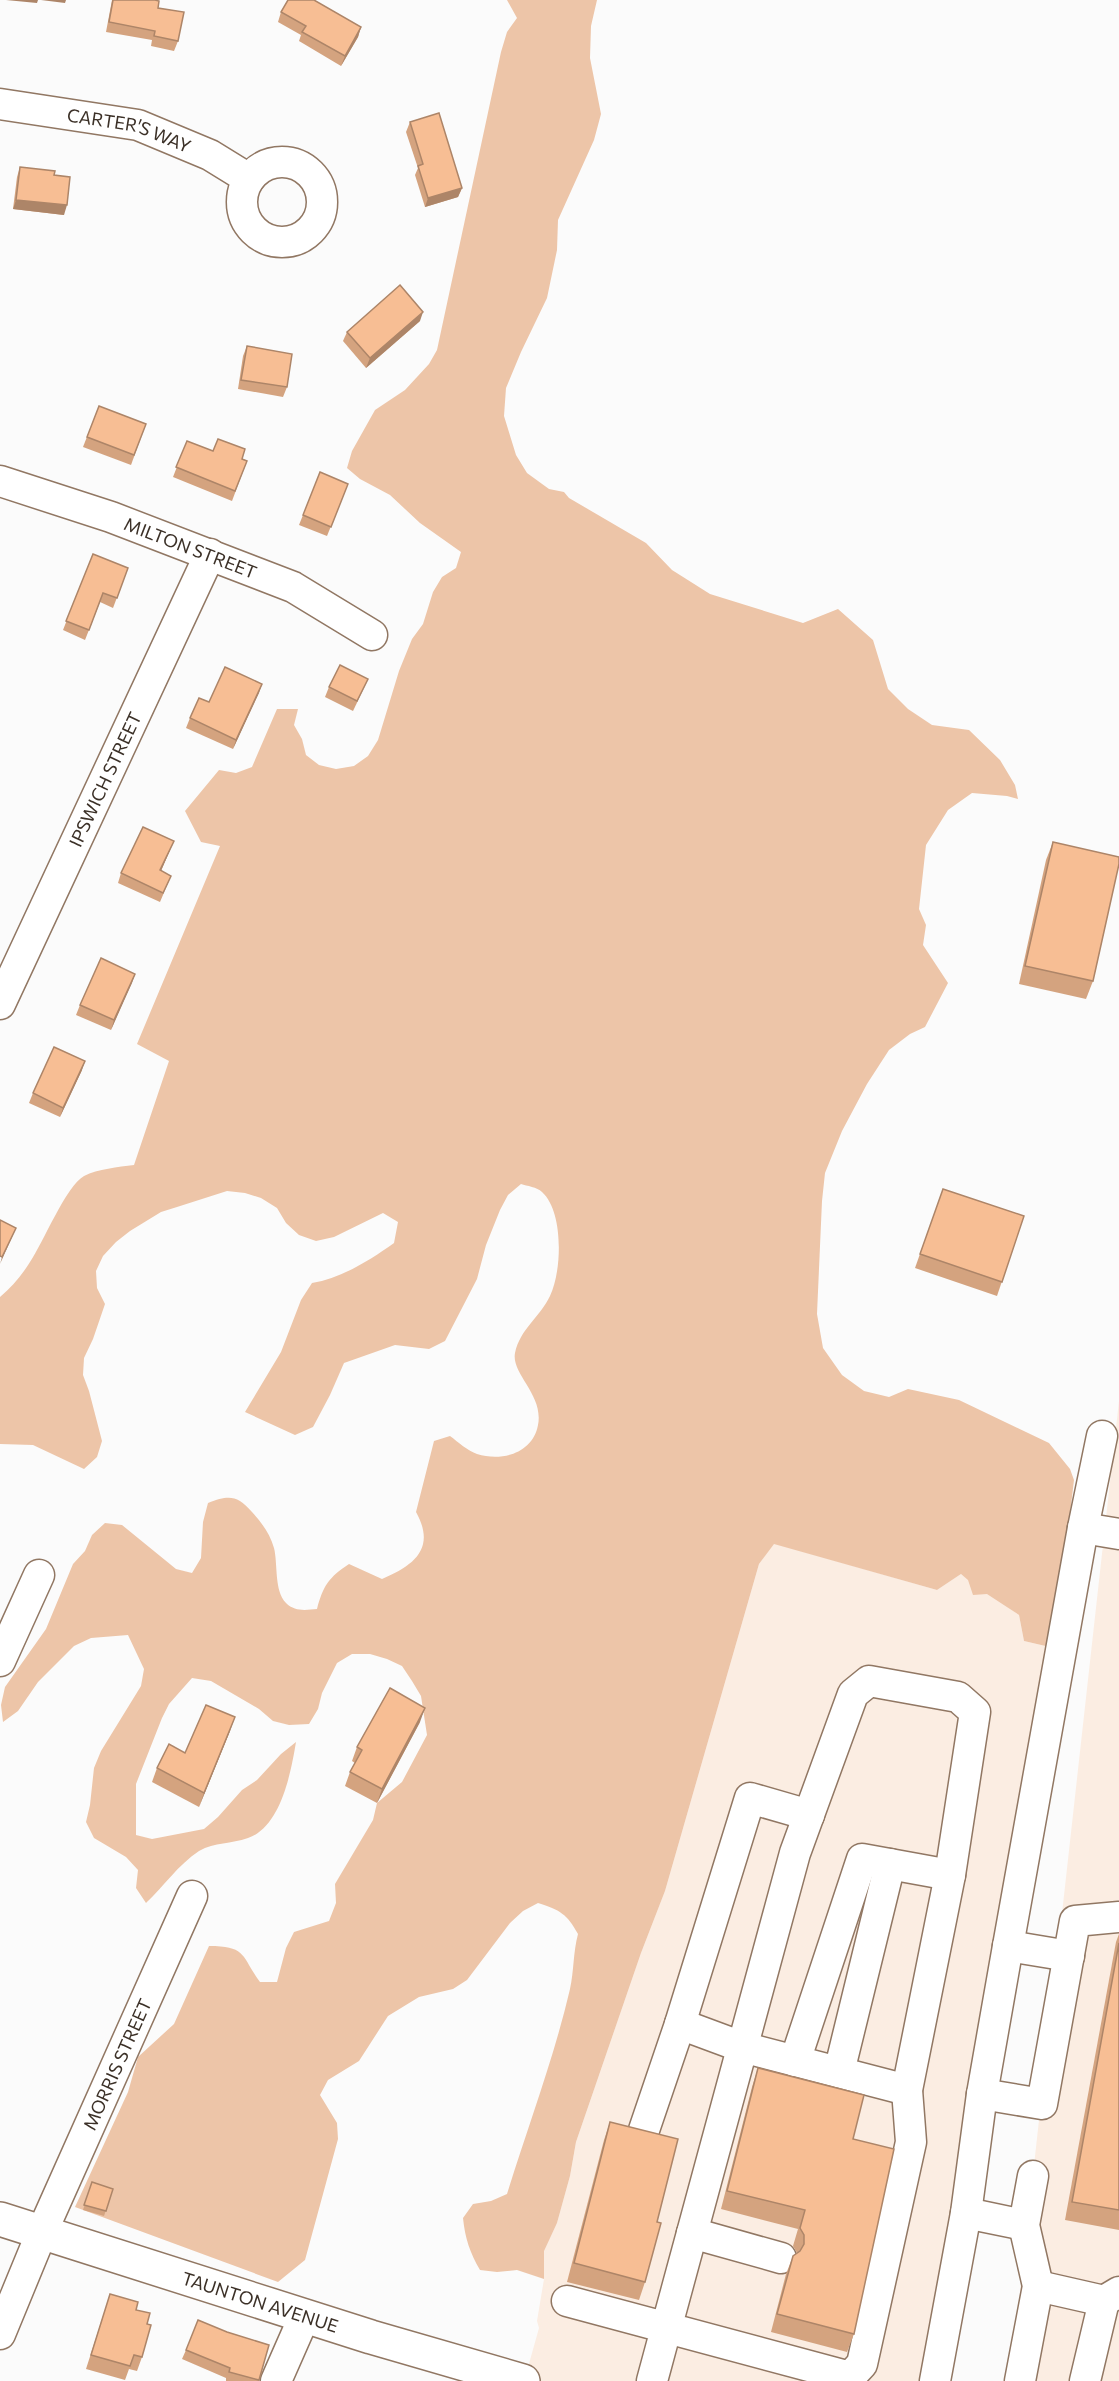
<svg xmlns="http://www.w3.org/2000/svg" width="1119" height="2381" font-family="Commissioner,sans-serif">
	<rect width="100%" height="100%" fill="#fbfbfb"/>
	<g fill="#fbede2">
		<path d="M1119,1401v980h-109z"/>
		<path d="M773,1543l164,47 24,-16 58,41 5,26 30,7 -118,733h-404l-7,-3 14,-50 -2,-7 7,-42 -1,-28 14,-28 13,-47 6,-34 65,-189 24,-62 94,-327z"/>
	</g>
	<path fill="#edc5a8" d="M507,0h90l-6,26 -1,32 11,56 -7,26 -36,80 -1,30 -10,48 -26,54 -15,36 -2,28 12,39 11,18 22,16 15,3 5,6 77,45 26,27 38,24 93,29 35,-14 35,31 15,49 20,20 24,16 37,5 31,30 15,25 3,14 -11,-3 -35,-3 -24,17 -22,35 -7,64 7,16 -3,20 25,38 -23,44 -15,7 -21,16 -22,34 -25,47 -17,42 -3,28 -5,113 6,34 19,27 22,16 25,6 19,-8 51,11 90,43 21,26 4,11 -20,168 -30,-7 -5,-26 -32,-21 -14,1 -5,-15 -7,-6 -24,16 -163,-46 -15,20 -94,327 -24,62 -65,189 -6,34 -13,47 -13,28v28l-27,-9 -20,2 -17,-2c-10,-17 -15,-32 -17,-52l10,-14 18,-3 16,-7c21,-68 47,-136 63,-205 4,-18 3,-36 8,-55 -11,-20 -18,-24 -40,-31l-15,8 -13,12 -43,57 -14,9 -34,8 -31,19 -29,45 -31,19 -8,15 17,28 1,16 -33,121 -27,22 -203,-75 53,-115 10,-35 36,-33 35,-78c38,0 32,10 51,36h17l9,-34 8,-16 35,-11 7,-18 -1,-19 38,-64 4,-17 25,-21 25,-47 -6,-39 -9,-15 -10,-15 -15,-7 -17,-5h-18l-15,9 -15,30 -4,16 -9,15 -20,1 -16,-4 -14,-12 -48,-28 -19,-3 -23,26 -7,14 -26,66v51l16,4 52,-10 14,-12 24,-27 15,-10 24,-26 15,-12c-5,30 -15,85 -48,96 -17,6 -33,4 -49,13 -21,14 -35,35 -53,52l-10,-15 2,-18 -12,-13 -32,-19 -8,-16 4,-17 4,-37 7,-17 40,-65 3,-17 -16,-34 -37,3 -17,8 -36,36 -20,29 -15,11 -2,-17 4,-18 41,-58 27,-65 12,-13 7,-16 13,-12 17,2 54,44 16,4 9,-15 2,-36 5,-19c21,-8 29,-8 44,9 10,11 18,22 22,36 4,16 0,43 12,55 9,9 20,7 31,6 6,-23 12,-32 32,-45l33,15c33,-14 54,-31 34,-67l18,-71 16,-5c8,6 18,15 27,18 25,8 56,-1 61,-29 6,-30 -27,-51 -23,-72 5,-24 25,-36 35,-57 12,-25 14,-84 -8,-104 -5,-5 -15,-6 -21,-8l-13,11 -8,15 -14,35 -9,34 -32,62 -16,8 -34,-4 -51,18 -14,32 -17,32 -18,8 -50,-23 36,-60 20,-52 11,-17c30,-5 58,-23 82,-40l4,-21 -15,-9 -49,24 -18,4 -17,-6 -13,-12 -9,-15 -16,-10 -16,-5 -18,-2 -50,16 -16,5 -31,19 -14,11 -13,14 -7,15 1,17 8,16 -12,35 -9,19 -1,17 6,16 13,50 -5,16 -13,12 -51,-24 -33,-1v-147c12,-10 22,-22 30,-35 13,-19 36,-76 54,-86 14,-7 34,-9 50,-11l35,-104 -32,-17 83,-198 -19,-4 -16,-31 34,-41 17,3 16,-6 25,-58h21l-4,16 8,14 4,16 13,10 17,4 18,-3 14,-10 10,-16 21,-69 13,-32 11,-15 10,-32 9,-15 14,-9 5,-16 -41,-29 -30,-28 -30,-16 -13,-11 5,-17 23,-41 30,-20 24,-26 8,-14 64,-298 6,-20 10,-14z"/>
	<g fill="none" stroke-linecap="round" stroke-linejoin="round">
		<defs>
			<g id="minor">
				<path id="s1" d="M0,104l138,21 72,30 39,24"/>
				<circle cx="282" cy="202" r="40"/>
				<path id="s2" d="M0,481l111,36 182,70 79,48"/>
				<path id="s3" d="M0,1004l210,-450"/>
				<path d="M1083,1528l36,6"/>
				<path d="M0,1661l39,-86"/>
				<path d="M1008,1946l61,10"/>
				<path d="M680,2024l62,23 165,43"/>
				<path d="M795,2061l67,-202 88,16"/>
				<path d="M839,2072l51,-208"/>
				<path d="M982,2094l60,10 33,-183 44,-4"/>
				<path d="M644,2130l36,-106 70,-226 59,17"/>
				<path d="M966,2213l58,12"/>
				<path d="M692,2233l89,25"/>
				<path d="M1038,2286l66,15"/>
				<path d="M567,2301l283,76 12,-13 49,-222 -4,-52 43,-215 25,-163 -17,-15 -89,-16 -16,13 -58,159 -129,476 -14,52"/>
				<path id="s4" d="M0,2334l42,-102 150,-336"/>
				<path d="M276,2381l29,-66"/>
				<path d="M935,2381l31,-168 16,-119 26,-148 75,-418 19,-92"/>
				<path d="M1020,2381l18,-95 -14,-61 9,-49"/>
				<path d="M1085,2381l19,-80 15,-9"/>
			</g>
			<g id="highway">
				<path id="s5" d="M0,2219l371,118 152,44"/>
			</g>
		</defs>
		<use href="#minor" stroke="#917763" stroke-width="33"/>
		<use href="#highway" stroke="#917763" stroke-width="36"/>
		<use href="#minor" stroke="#fff" stroke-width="30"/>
		<use href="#highway" stroke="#fff" stroke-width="33"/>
	</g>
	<g fill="#d4a37f">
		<path d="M112,0h43l3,8 20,33 -4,10 -23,-5 1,-6 -46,-8z"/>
		<path d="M281,12l80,15 -3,10 -17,29 -42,-25 2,-6 -23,-13z"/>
		<path d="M410,122l52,66 -4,9 -33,10 -10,-32 3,-7 -12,-36z"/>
		<path d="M20,167l34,8 10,40 -51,-6 4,-32z"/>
		<path d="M420,321l-54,47 -23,-27 4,-9z"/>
		<path d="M247,346l40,41 -4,10 -45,-8 5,-33z"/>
		<path d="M99,406l47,18 -15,41 -48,-18z"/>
		<path d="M187,441l26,10 34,10 -15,40 -59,-24z"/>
		<path d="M348,484l-21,52 -28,-11 4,-10z"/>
		<path d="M93,554l35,14 -15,40 -13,-6 -15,38 -22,-10z"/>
		<path d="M368,679l-4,9 -11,23 -28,-14 4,-10z"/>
		<path d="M262,684l-29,65 -47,-21 4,-10 19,-16z"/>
		<path d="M1053,842l40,139 -7,18 -67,-15 27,-124z"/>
		<path d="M170,850l-9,21 10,5 -11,26 -42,-19 3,-10z"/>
		<path d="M135,974l-24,56 -35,-15 4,-10z"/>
		<path d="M82,1070l-22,47 -31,-14 4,-10z"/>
		<path d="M943,1189l81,27 -27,80 -82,-28z"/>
		<path d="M420,1722l-43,81 -32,-17 5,-14 5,-9 -3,-2 5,-14z"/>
		<path d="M230,1731l-31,76 -47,-25 5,-14 28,-15z"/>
		<path d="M1119,1934v296l-54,-10 51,-278z"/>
		<path d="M758,2068l95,71 1,195 -7,18 -76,-20 15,-58 7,-18 4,-3 -4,-7 5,-17 -77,-20 31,-122z"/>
		<path d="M610,2122l47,100 -12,60 -6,18 -72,-18 37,-142z"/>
		<path d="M92,2182l21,7 -9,27 -21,-6z"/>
		<path d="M110,2294l26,16 11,14 -5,33 -5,14 -8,-2 -4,11 -39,-11z"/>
		<path d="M227,2332l42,13 -10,36h-33v-3l-44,-19 4,-9z"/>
	</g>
	<g fill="#ad8568">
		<path d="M6,0h32l-1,3z"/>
		<path d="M41,0h25l-1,3z"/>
		<path d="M361,27l-3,10 -17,29 4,-10z"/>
		<path d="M462,188l-4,9 -33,10 3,-9z"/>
		<path d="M16,200l51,5 -3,10 -51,-6z"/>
		<path d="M423,312l-3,9 -54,47 4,-10z"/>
		<path d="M262,684l-3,9 -26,56 3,-9z"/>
		<path d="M174,841l-4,9 -13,30 3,-10z"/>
		<path d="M135,974l-3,9 -21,47 3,-10z"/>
		<path d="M85,1061l-3,9 -22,47 3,-9z"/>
		<path d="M16,1228l-16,36 2,-7z"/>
		<path d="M425,1708l-5,14 -43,81 5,-14z"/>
		<path d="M235,1717l-5,14 -31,76 5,-14z"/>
	</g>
	<g fill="#f7be94" stroke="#ad8568" stroke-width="1.5">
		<path d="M113,0h42l4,1 -1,7 26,4 -6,29 -24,-5 1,-5 -46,-9z"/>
		<path d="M288,0h26l47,27 -16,29 -43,-24 4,-6 -25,-14z"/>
		<path d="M439,113l23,75 -34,10 -10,-32 5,-2 -13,-42z"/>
		<path d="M20,167l35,4 -1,4 16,2 -3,28 -51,-5z"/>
		<path d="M400,285l23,27 -53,46 -23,-26z"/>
		<path d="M247,346l45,8 -5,33 -46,-7z"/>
		<path d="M99,406l47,18 -12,31 -47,-18z"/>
		<path d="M218,439l27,10 -3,10 5,2 -12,30 -59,-24 11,-26 26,10z"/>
		<path d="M320,472l28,12 -17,43 -28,-12z"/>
		<path d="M93,554l35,14 -11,30 -14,-5 -14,37 -23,-9z"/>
		<path d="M340,665l28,14 -11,22 -28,-14z"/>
		<path d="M225,667l37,17 -26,56 -46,-22 9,-20 10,4z"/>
		<path d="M143,827l31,14 -14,29 11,6 -8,17 -42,-20z"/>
		<path d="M1053,842l66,15v7l-26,117 -68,-15z"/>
		<path d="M101,958l34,16 -21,46 -34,-15z"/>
		<path d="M54,1047l31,14 -22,47 -30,-15z"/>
		<path d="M943,1189l81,27 -22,66 -82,-28z"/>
		<path d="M0,1220l16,8 -14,29 -2,-1z"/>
		<path d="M390,1688l35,20 -43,81 -32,-17 12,-22 -5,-3z"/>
		<path d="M206,1705l29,12 -31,76 -47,-25 12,-24 16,9z"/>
		<path d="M1119,1943v267l-47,-8z"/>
		<path d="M758,2068l106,27 -11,44 41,10 -40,185 -77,-20 16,-58 7,-5 4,-7v-9l-4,-7 5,-18 -78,-19z"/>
		<path d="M610,2122l68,17 -21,83 4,1 -16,59 -71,-19z"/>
		<path d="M92,2182l21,7 -7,22 -22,-6z"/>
		<path d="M110,2294l28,8 -2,8 14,3 -3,11 4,1 -9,32 -8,-2 -4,11 -39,-11z"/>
		<path d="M198,2320l29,12 42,13 -10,35 -30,-8 1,-4 -44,-18z"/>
	</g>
	<g text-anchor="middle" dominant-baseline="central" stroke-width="6" stroke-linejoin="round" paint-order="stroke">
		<g font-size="18" fill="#3c3128" stroke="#fbfbfb">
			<text stroke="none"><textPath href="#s1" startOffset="132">CARTER'S WAY</textPath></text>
			<text stroke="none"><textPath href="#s2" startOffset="202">MILTON STREET</textPath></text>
			<text stroke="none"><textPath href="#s3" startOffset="248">IPSWICH STREET</textPath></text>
			<text stroke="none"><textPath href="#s4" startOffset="294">MORRIS STREET</textPath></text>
			<text stroke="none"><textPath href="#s5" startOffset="273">TAUNTON AVENUE</textPath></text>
		</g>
	</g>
</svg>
